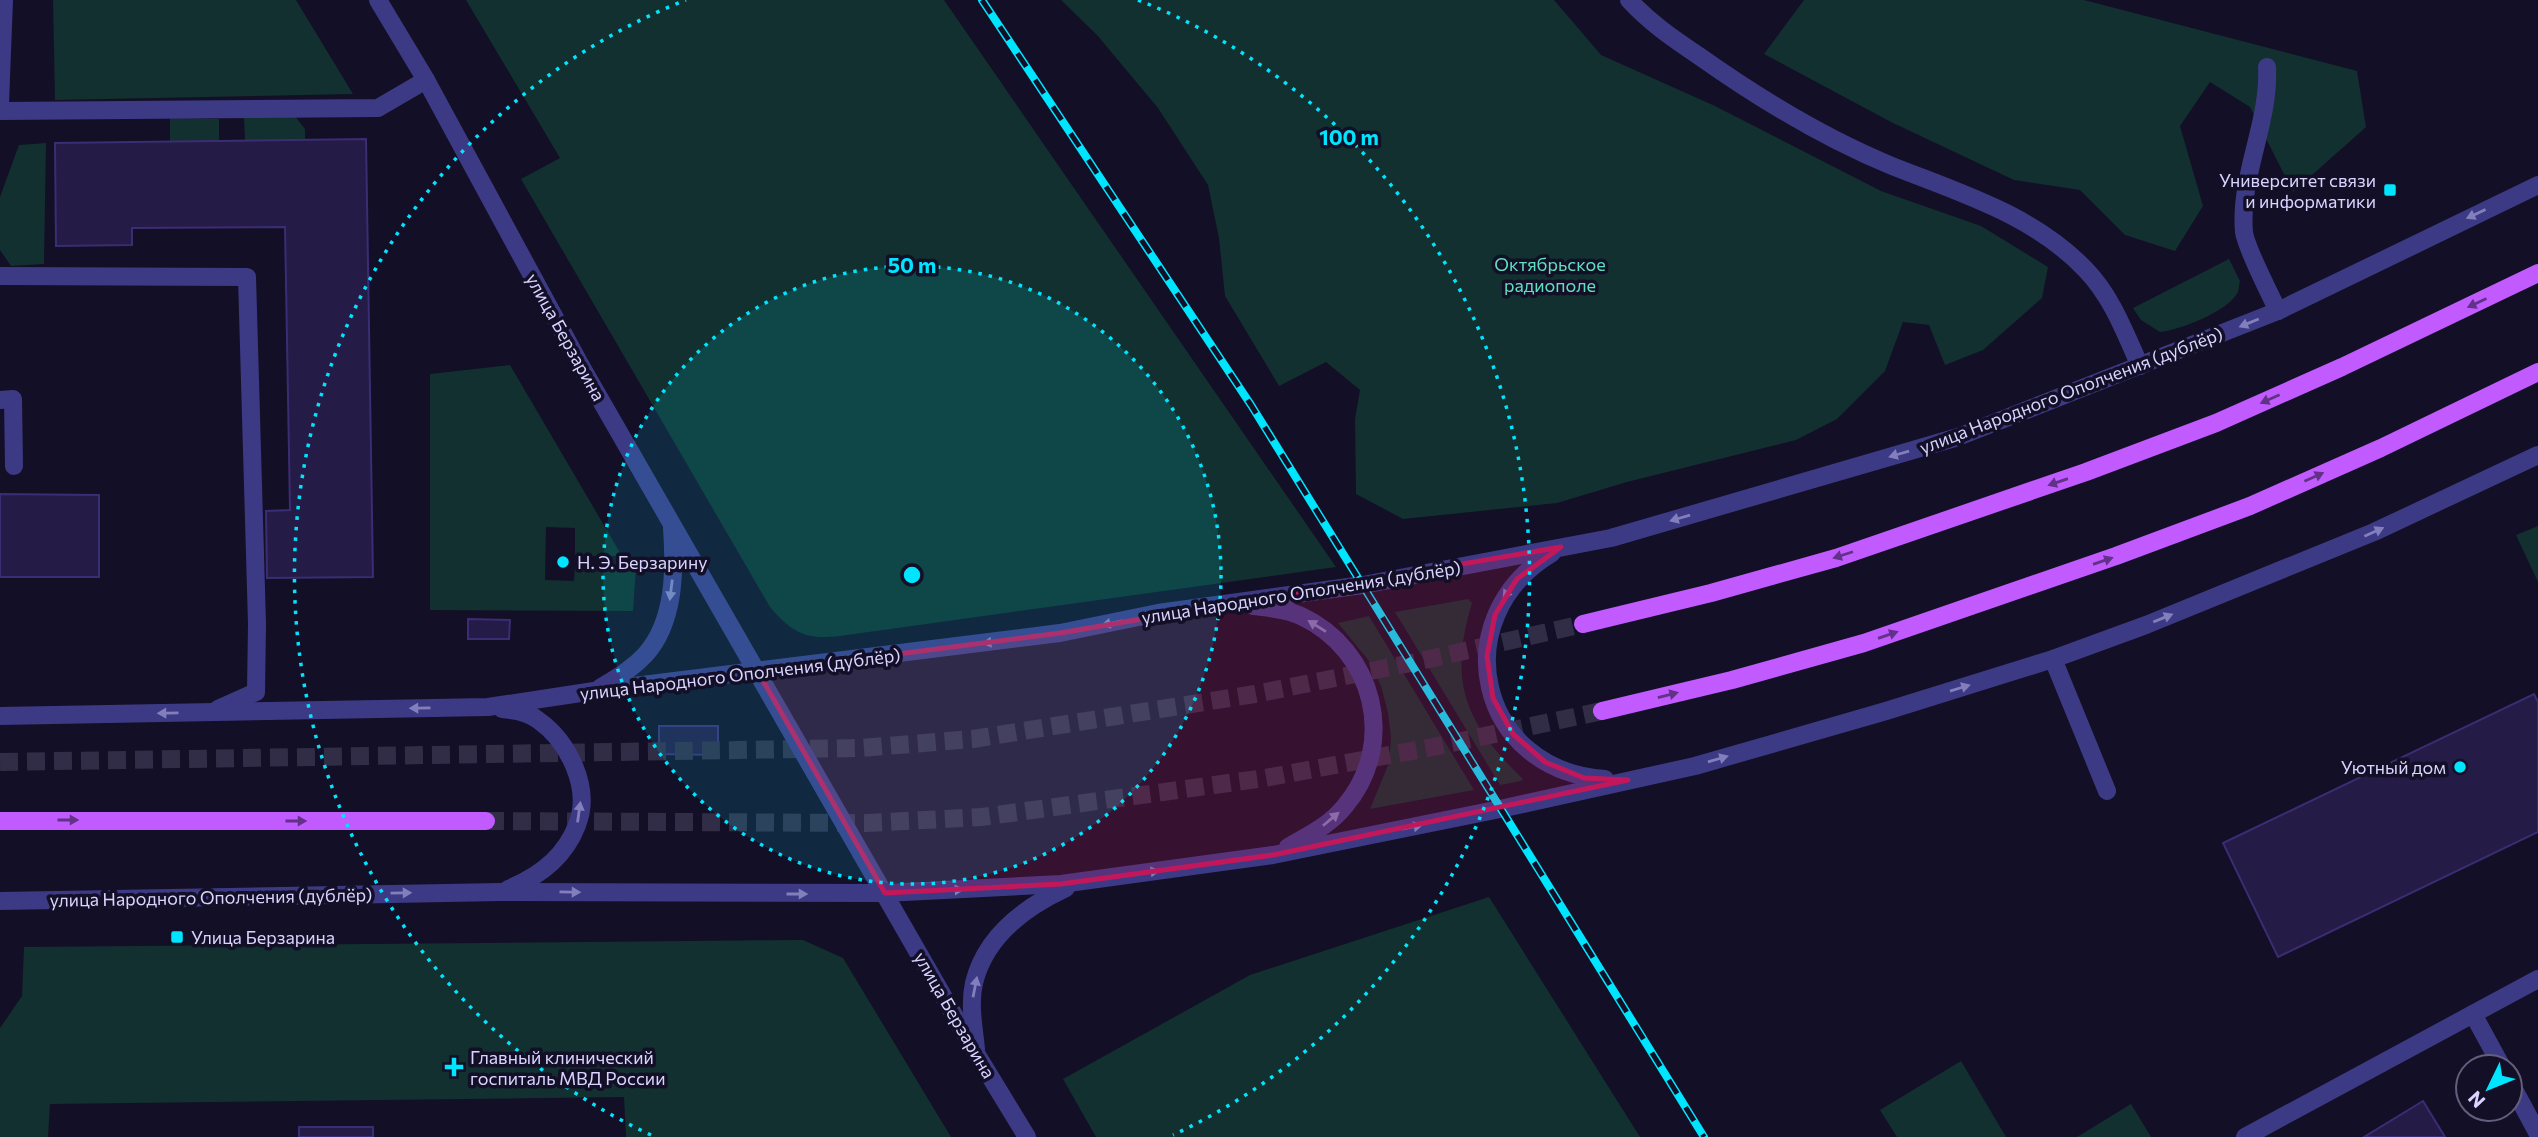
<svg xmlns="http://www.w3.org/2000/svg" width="2538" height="1137" font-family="Commissioner,sans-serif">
	<rect width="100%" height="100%" fill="#130f26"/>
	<g fill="#12302f">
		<path d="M53,0h243l57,94 -298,6z"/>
		<path d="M466,0h478l392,567 -496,69c-34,4 -48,-3 -70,-29l-249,-428 39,-21z"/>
		<path d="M1061,0h493l47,55 114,51 166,85 100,35 67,41 -6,31 -59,52 -38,15 -16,-40 -26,-3 -18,49 -48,48 -41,21 -169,42 -70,21 -154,16 -47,-25 -1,-75 5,-29 -34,-28 -47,24 -54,-90 -6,-58 -11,-53 -50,-77 -61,-73z"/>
		<path d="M1804,0h280l273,71 9,56 -73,65 -43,-85 -40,-25 -30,44 23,80 -28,45 -50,-16 -45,-45 -66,-10 -123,-58 -127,-68z"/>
		<path d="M294,115l11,14v11h-60l-1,-23z"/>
		<path d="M170,118l49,1v22h-49z"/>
		<path d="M46,143l-2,121 -33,2 -11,-16v-53l19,-52z"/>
		<path d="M2229,259l11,22c-1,3 -1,7 -2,11 -9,19 -58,38 -78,40l-19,-12 -8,-12z"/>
		<path d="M510,365l112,191h-47v-28l-29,-1 -1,53 29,1 1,-14 61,1 -3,43 -203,-1v-236z"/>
		<path d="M2538,526v56l-22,-47z"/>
		<path d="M1468,599l4,4c-24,79 -7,120 51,176l-2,2 -21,4 -105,-173z"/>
		<path d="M1369,616l105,174 -104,19 19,-46 2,-25 -3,-25 -7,-27 -12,-25 -31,-38z"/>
		<path d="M1489,897l151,240h-544l-33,-58 187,-104z"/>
		<path d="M803,940l40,18 108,179h-325l-2,-40 -574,7 -2,33h-48v-109l22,-32 2,-49z"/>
		<path d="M1961,1061l45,76h-109l-17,-27z"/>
		<path d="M2131,1104l20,33h-74z"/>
	</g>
	<g fill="#241b47" stroke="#3b2d73" stroke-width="2">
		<path d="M366,139l7,438 -106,1 -1,-67 24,-1 -5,-283 -153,1v17l-76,1 -1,-103z"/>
		<path d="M0,494l99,1v82h-99z"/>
		<path d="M468,619l42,1 -1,19h-41z"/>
		<path d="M2534,694l4,8v130l-260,125 -55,-114z"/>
		<path d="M659,726h59v29l-59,-1z"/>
		<path d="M2423,1101l22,36h-81z"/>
		<rect x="299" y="1127" width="74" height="10"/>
	</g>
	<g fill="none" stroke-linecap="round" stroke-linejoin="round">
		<g stroke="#312d47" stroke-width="18" stroke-dasharray="18 9" stroke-linecap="butt">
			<path d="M0,762l861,-14 112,-9 282,-45 161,-32 167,-38"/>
			<path d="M486,821l381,2 115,-6 283,-39 168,-31 169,-36"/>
		</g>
		<g stroke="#3d3a85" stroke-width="18">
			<path d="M378,0l48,80 155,286 396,689 50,82"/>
			<path d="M1629,0c21,23 45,39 70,56 58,41 127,83 193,110 68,27 142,49 194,104 26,27 39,63 54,96"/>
			<path d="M2267,67c3,56 -28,109 -23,165 2,16 26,62 34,79"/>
			<path d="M0,104l4,-104"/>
			<path d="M0,111l378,-3 48,-28"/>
			<path d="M0,276l247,1 10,347 -1,68 -38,17"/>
			<path d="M0,400l13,-1 1,67"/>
			<path d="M1552,553c-109,65 -74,218 53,226"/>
			<path d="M1253,606c16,2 33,3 48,10 73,34 97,127 44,190 -15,19 -36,29 -57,41"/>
			<path d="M2053,659l54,132"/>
			<path d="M600,688c16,-10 32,-19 45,-33 30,-33 30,-85 27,-127"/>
			<path d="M502,709c12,1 26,3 36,11 30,21 54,68 39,105 -12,32 -39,52 -69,64"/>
			<path d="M0,716l488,-9 106,-16 466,-58 98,-20 205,-28 248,-47 347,-101 320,-126 260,-126"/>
			<path d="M0,901l501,-9 384,1 176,-9 212,-29 227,-46 195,-43 191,-55 167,-52 93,-34 228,-93 164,-77"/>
			<path d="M976,1049c-2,-21 -7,-44 -2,-66 11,-46 51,-76 92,-95"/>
			<path d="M2502,1067l-29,-53 65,-35"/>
			<path d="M2510,1082l28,52"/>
			<path d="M2245,1137l228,-123"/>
		</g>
		<g stroke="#c25bff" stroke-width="18">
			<path d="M1583,624l128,-31 125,-35 250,-86 130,-49 126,-56 196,-94"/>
			<path d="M1602,711l130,-31 132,-37 252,-87 134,-50 131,-58 157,-76"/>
			<path d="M0,821h486"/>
		</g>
		<defs>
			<path id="rail" d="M982,0l269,405 453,732"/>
		</defs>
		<use href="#rail" stroke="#00e5ff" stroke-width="8"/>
		<use href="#rail" stroke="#130f26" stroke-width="5" stroke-dasharray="16" stroke-linecap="butt"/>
	</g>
	<defs><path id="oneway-solid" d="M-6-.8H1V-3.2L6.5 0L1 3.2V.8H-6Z" transform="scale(1.75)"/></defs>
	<g fill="#837fbc">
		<use href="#oneway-solid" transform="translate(2476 214) rotate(155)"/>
		<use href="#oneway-solid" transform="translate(2249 323) rotate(158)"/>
		<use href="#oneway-solid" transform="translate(1899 454) rotate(164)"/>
		<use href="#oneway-solid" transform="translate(1680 518) rotate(164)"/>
		<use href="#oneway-solid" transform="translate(2374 532) rotate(-24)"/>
		<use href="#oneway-solid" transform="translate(671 590) rotate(97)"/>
		<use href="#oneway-solid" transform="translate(1509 590) rotate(124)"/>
		<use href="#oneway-solid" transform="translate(2163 618) rotate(-22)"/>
		<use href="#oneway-solid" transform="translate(1112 623) rotate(168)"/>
		<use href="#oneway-solid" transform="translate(1317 626) rotate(-148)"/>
		<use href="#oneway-solid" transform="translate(993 642) rotate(173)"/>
		<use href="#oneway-solid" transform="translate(1960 688) rotate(-17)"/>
		<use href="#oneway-solid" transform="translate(420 708) rotate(179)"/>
		<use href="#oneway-solid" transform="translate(168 713) rotate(179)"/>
		<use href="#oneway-solid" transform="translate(1718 759) rotate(-16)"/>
		<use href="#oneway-solid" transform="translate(579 812) rotate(-82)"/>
		<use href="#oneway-solid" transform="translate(1331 819) rotate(-40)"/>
		<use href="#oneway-solid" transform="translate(1412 827) rotate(-11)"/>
		<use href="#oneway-solid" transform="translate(1149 872) rotate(-8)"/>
		<use href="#oneway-solid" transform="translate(953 890) rotate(-3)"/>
		<use href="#oneway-solid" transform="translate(570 892) rotate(1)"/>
		<use href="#oneway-solid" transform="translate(401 893) rotate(-1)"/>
		<use href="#oneway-solid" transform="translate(797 894)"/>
		<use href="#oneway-solid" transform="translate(975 987) rotate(-79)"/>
	</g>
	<g fill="#623188">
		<use href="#oneway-solid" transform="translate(2477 303) rotate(155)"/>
		<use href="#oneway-solid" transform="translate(2270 399) rotate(156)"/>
		<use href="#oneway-solid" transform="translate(2314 477) rotate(-24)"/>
		<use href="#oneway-solid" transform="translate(2058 482) rotate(161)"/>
		<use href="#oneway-solid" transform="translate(1843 555) rotate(162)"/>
		<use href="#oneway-solid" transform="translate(2103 561) rotate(-19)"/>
		<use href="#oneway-solid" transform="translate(1888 635) rotate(-19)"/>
		<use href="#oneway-solid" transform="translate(1668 695) rotate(-14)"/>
		<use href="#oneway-solid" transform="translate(68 820)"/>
		<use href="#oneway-solid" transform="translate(296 821)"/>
	</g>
	<path fill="#c2185b" fill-opacity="0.2" stroke="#c2185b" stroke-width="5" stroke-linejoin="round" d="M1561,547l-44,32 -22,36 -8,41 6,42 20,36 32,28 39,16 44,2 -355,75 -212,29 -176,9 -127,-221 302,-39z"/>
	<circle cx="912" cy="575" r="309" fill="#00e5ff" fill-opacity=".12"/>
	<g fill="none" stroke="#00e5ff" stroke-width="3.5" stroke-dasharray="3.5 7">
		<circle cx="912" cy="575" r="309"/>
		<path d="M651 1135A618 618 0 0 1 686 0M1138 0A618 618 0 0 1 1173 1135"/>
	</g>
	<g fill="#00e5ff" stroke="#130f26" stroke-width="2.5">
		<rect x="2383" y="183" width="14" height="14" rx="3.5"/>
		<circle cx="563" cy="562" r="7"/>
		<circle cx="2460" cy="767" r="7"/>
		<rect x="170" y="930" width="14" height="14" rx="3.5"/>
		<path d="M450.5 1056.5h7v7h7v7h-7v7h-7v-7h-7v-7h7z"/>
	</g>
	<g text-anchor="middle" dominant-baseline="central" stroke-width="7" stroke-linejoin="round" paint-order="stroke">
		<g font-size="18" fill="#d9d4ff" stroke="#130f26" text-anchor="start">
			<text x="2376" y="180" text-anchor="end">Университет связи<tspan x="2376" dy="21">и информатики</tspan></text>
			<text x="577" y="562">Н. Э. Берзарину</text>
			<text x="2446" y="767" text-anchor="end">Уютный дом</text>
			<text x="191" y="937">Улица Берзарина</text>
			<text x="470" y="1057">Главный клинический<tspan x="470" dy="21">госпиталь МВД России</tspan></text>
		</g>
		<g font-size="18" fill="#5fe0c0" stroke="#130f26">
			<text x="1550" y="264">Октябрьское<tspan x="1550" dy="21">радиополе</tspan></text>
		</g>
		<g font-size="18" fill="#d9d4ff" stroke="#130f26">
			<text transform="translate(566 337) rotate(61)">улица Берзарина</text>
			<text transform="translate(2071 390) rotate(-21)">улица Народного Ополчения (дублёр)</text>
			<text transform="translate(1301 592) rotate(-9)">улица Народного Ополчения (дублёр)</text>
			<text transform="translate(740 674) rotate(-7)">улица Народного Ополчения (дублёр)</text>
			<text transform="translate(211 897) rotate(-1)">улица Народного Ополчения (дублёр)</text>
			<text transform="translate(955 1015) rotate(60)">улица Берзарина</text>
		</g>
	</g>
	<circle cx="912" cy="575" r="10" fill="#00e5ff" stroke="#130f26" stroke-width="3.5"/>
	<g font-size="21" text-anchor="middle" font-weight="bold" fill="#00e5ff" stroke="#130f26" stroke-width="7" stroke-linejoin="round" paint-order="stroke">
		<text x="1349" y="145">100 m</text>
		<text x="912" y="273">50 m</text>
	</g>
	<g transform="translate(2489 1088) rotate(227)"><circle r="33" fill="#130f26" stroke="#625e7d" stroke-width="2"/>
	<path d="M0-5L12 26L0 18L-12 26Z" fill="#00e5ff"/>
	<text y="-10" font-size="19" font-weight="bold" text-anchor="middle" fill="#d9d4ff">N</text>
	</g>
</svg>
